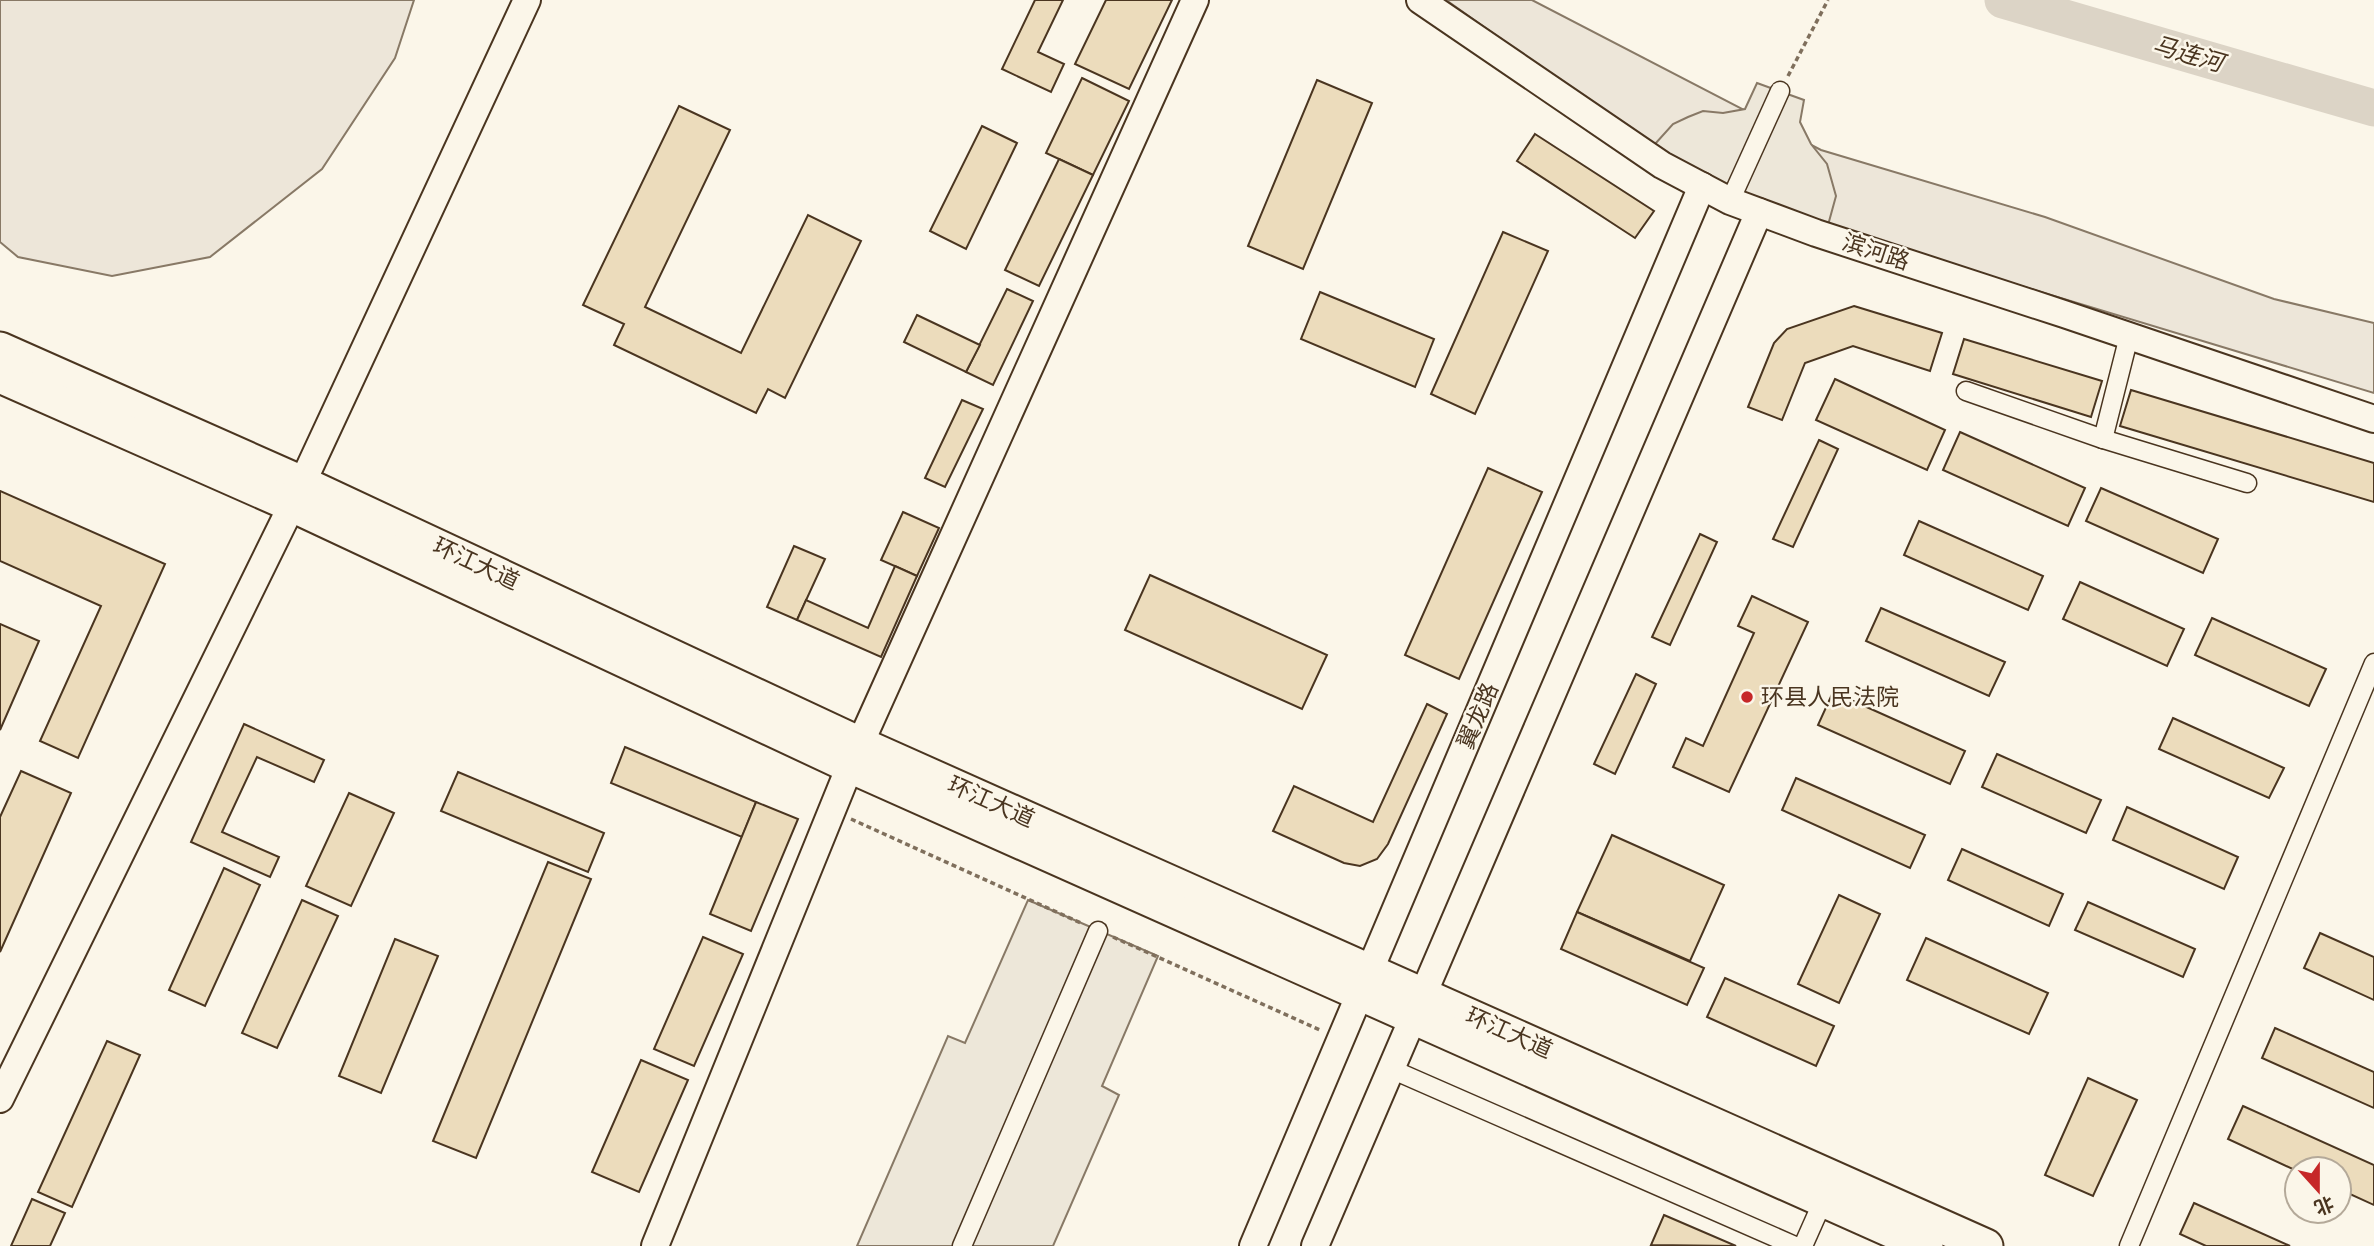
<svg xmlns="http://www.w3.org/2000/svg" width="2374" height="1246" font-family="'Roboto Condensed','Noto Sans SC',sans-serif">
	<rect width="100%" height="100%" fill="#fbf6e9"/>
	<g fill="#ede6d9" stroke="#887966" stroke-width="2">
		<path d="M0,0h414l-19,58 -73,111 -112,88 -98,19 -94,-19 -18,-15z"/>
		<path d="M1446,0h86l289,150 224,67 229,82 100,24v70l-534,-162 -171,-73z"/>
	</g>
	<g fill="#ede7d9" stroke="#887966" stroke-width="2">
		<path d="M1757,83l47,17 -4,22 11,22 16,20 9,32 -11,40 -179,-82 27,-30 15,-7 15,-6 20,2 22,-4z"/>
		<path d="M1028,900l130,56 -56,130 17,9 -66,151h-196l91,-210 17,7z"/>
	</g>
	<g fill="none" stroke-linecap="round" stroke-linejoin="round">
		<path stroke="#dcd4c6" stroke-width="37" d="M2003,0l371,108"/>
	</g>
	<g fill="#ecdcbc" stroke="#4a3520" stroke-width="2">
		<path d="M1035,0h28l-25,52 26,12 -13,28 -49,-23z"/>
		<path d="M1106,0h66l-43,89 -54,-25z"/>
		<path d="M1082,78l47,23 -36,74 -47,-22z"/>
		<path d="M1317,80l55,23 -69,166 -55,-23z"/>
		<path d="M679,106l51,24 -85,177 96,46 67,-138 53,26 -76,157 -17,-9 -12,24 -142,-68 10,-21 -41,-19z"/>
		<path d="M982,126l35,17 -51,106 -36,-18z"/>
		<path d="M1535,134l119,77 -19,27 -118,-77z"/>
		<path d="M1059,159l34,16 -54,111 -34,-16z"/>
		<path d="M1503,232l45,19 -73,163 -44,-20z"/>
		<path d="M1007,289l26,12 -40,84 -27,-13z"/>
		<path d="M1320,292l114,47 -19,48 -114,-48z"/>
		<path d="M1854,306l88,27 -12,38 -77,-25 -48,17 -23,57 -34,-13 26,-64 13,-14z"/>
		<path d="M917,315l63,30 -14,27 -62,-30z"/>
		<path d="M1964,339l138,42 -11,36 -138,-43z"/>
		<path d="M1835,379l110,51 -18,40 -111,-50z"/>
		<path d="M2131,390l243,73v39l-254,-76z"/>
		<path d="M962,400l21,9 -38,78 -20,-9z"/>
		<path d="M1960,432l125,56 -17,38 -125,-56z"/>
		<path d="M1819,440l19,9 -45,98 -20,-8z"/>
		<path d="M1488,468l54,24 -83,187 -54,-24z"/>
		<path d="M2101,488l117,51 -15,34 -117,-52z"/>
		<path d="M0,491l165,73 -87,194 -38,-17 61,-135 -101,-45z"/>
		<path d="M903,512l36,16 -22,48 -36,-16z"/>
		<path d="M1919,521l124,55 -15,34 -124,-55z"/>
		<path d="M1700,534l17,8 -47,103 -18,-8z"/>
		<path d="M794,546l31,13 -28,61 -30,-13z"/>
		<path d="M895,566l22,10 -36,81 -84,-37 9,-20 62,28z"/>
		<path d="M1150,575l177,80 -25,54 -177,-79z"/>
		<path d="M2080,582l104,47 -17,37 -104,-47z"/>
		<path d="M1752,596l56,26 -79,170 -56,-25 13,-29 17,8 51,-113 -16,-7z"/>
		<path d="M1881,608l124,54 -16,34 -123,-55z"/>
		<path d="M2212,618l114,51 -17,37 -114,-51z"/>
		<path d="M0,624l39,17 -39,89z"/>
		<path d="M1636,674l20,10 -41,90 -21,-10z"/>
		<path d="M1833,692l132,59 -15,33 -132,-59z"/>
		<path d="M1427,704l20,10 -59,130 -11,15 -17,7 -16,-3 -71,-32 21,-45 79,36z"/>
		<path d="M2173,718l111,50 -15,30 -110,-49z"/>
		<path d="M244,724l80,36 -10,22 -57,-25 -35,75 57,25 -9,20 -79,-35z"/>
		<path d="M625,747l131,55 -14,35 -131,-54z"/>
		<path d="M1997,754l104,46 -15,33 -104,-46z"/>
		<path d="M21,771l50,22 -71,159v-135z"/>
		<path d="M458,772l146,61 -16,39 -147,-61z"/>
		<path d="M1796,778l129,57 -15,33 -128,-58z"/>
		<path d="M349,793l45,20 -43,93 -45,-20z"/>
		<path d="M756,802l42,17 -47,112 -41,-17z"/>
		<path d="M2127,807l111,50 -14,32 -111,-49z"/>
		<path d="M1612,835l112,50 -34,76 -113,-49z"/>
		<path d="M1962,849l101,45 -14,32 -101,-46z"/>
		<path d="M548,862l43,17 -115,279 -43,-17z"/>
		<path d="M224,868l36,17 -55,121 -36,-16z"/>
		<path d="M1839,895l41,19 -41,89 -41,-19z"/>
		<path d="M302,900l36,16 -61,132 -35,-15z"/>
		<path d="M2088,902l107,47 -12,28 -108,-47z"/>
		<path d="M1577,912l127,56 -17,37 -126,-56z"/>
		<path d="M2320,933l54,24v43l-70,-32z"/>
		<path d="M703,937l40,17 -49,112 -40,-17z"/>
		<path d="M1926,938l122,55 -19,41 -122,-54z"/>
		<path d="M395,939l43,17 -57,137 -42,-17z"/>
		<path d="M1725,978l109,48 -18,40 -109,-49z"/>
		<path d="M2275,1028l99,44v36l-112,-50z"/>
		<path d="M107,1041l33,14 -68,152 -34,-15z"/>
		<path d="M641,1060l47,20 -49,112 -47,-20z"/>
		<path d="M2088,1078l49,22 -44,96 -48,-21z"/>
		<path d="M2243,1106l131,59v40l-35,-16v-20l-42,2 -69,-32z"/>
		<path d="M32,1199l33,14 -15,33h-39z"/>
		<path d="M2194,1203l96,43h-84l-26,-12z"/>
		<path d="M1664,1215l72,31 -85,-1z"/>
	</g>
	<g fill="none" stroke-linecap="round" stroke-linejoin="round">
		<defs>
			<g id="street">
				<path d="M1730,201l50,-110"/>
				<path d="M1966,391l137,48 144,44"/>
				<path d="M2103,439l26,-103"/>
				<path d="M1391,1069l404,177"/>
				<path d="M962,1246l136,-315"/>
				<path d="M1803,1246l20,-45"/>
				<path d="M2129,1246l245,-583"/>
			</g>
			<g id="secondary">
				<path d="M1420,0l242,165 68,36 86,32 248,81 310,105"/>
				<path d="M0,1099l292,-594 235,-505"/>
				<path d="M655,1246l195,-480 345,-766"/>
				<path d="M1253,1246l449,-1060"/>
				<path d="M1315,1246l444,-1034"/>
			</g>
			<g id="highway">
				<path d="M0,349l302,134 558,261 1126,502"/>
				<path d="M0,376l292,129 558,261 1076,480"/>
			</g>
		</defs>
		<use href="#street" stroke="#4a3520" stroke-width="21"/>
		<use href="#secondary" stroke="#4a3520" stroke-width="30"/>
		<use href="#highway" stroke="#4a3520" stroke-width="37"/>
		<g stroke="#7f6f5c" stroke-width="3.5" stroke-dasharray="5 3.5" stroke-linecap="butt">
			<path d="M1788,76l40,-76"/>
			<path d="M851,819l232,105"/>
			<path d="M1113,937l207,93"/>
		</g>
		<use href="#street" stroke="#fbf6e9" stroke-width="18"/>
		<use href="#secondary" stroke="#fbf6e9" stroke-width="26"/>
		<use href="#highway" stroke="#fbf6e9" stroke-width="33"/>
	</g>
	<circle fill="#c62828" stroke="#fbf6e9" stroke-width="2.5" cx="1747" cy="697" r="7"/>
	<g text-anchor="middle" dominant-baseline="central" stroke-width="5" stroke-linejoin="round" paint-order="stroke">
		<g font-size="23" fill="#4a3520" stroke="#fbf6e9">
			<text transform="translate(1876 252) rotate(18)">滨河路</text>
			<text transform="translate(476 564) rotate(25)">环江大道</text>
			<text transform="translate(1478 716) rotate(-67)">翼龙路</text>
			<text transform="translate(991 802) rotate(24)">环江大道</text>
			<text transform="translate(1509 1033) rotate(24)">环江大道</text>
		</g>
		<g font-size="23" fill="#4a3520" stroke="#fbf6e9" text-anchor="start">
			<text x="1761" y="697">环县人民法院</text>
		</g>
		<g font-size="24" font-style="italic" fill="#4a3520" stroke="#fbf6e9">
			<text transform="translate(2188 54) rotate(16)">马连河</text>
		</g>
	</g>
	<g transform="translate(2318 1190) rotate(159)"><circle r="33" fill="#fbf6e9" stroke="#b4a999" stroke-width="2"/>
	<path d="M0-5L12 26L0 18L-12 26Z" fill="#c62828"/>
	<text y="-10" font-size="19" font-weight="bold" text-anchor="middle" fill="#4a3520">北</text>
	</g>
</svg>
